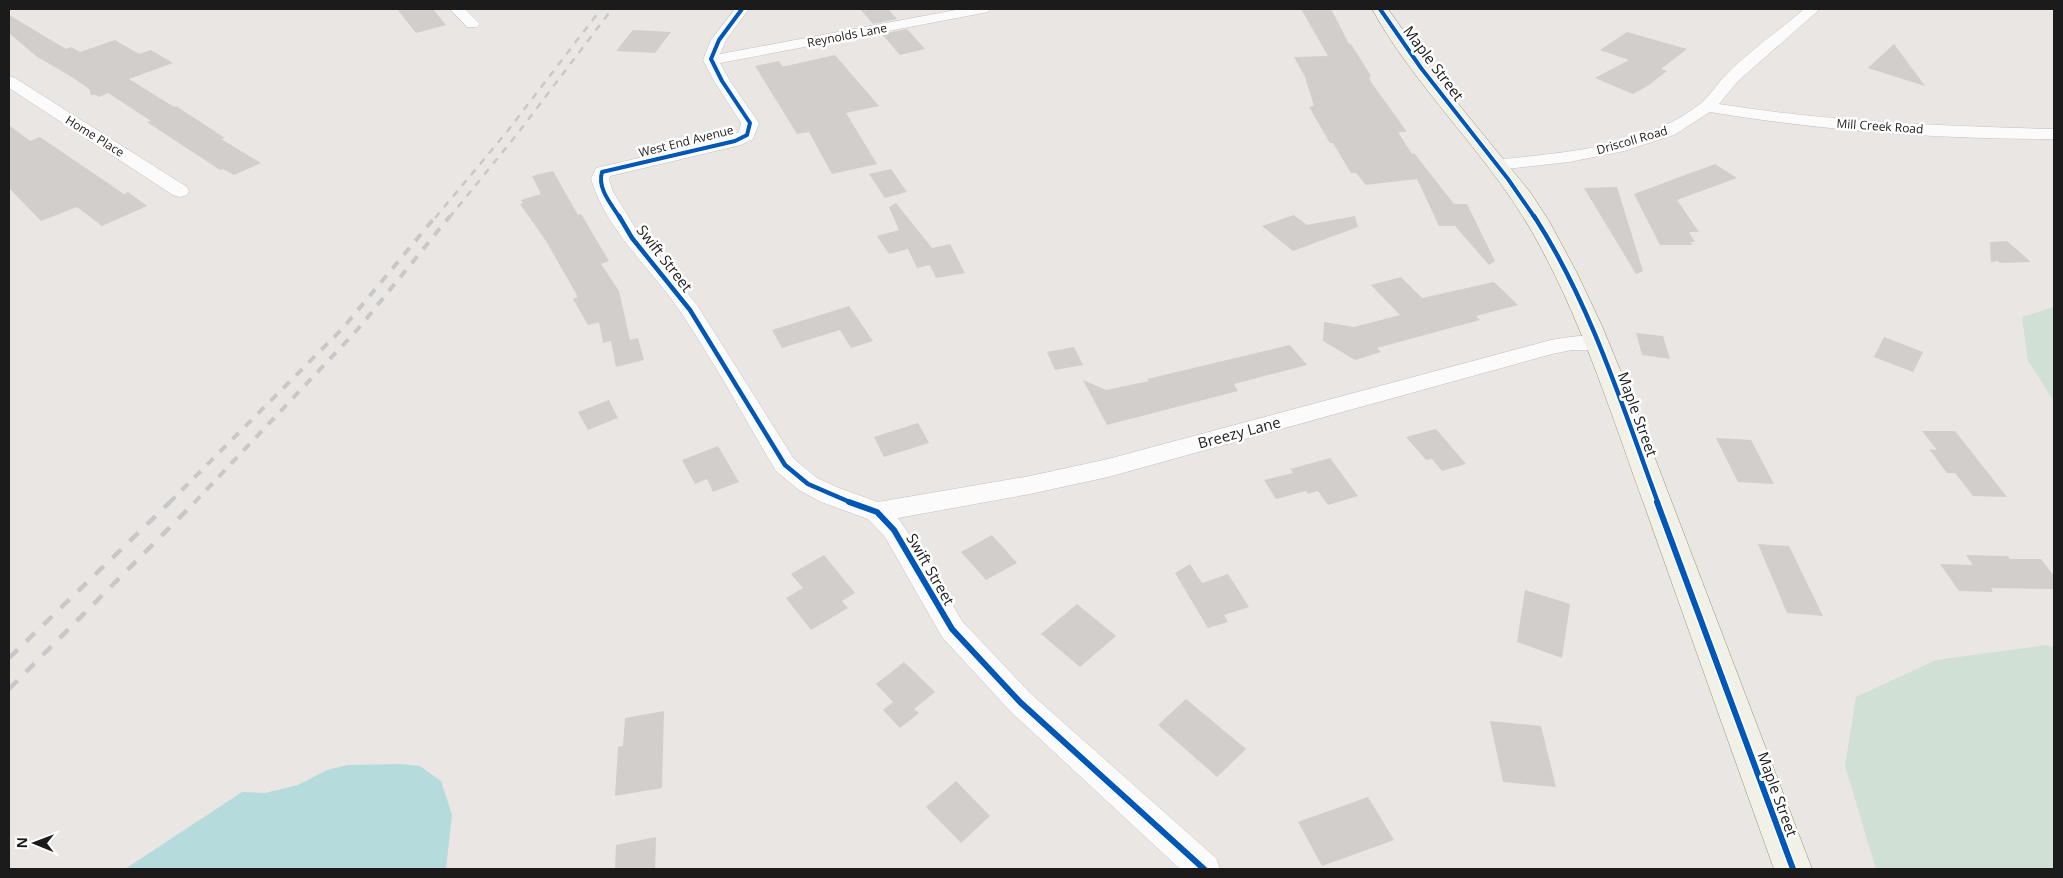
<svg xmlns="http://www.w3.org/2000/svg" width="2063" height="878" font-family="'Open Sans',sans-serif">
	<rect width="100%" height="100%" fill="#eae6e3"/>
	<g fill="#d1e0d4">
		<path d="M2054,307v94l-26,-40 -6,-44z"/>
		<path d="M2046,645l8,2v222h-178l-31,-103 11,-69 80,-37z"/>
	</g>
	<path fill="#b6dbdd" d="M400,764l20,2 21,15 11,34 -6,54h-321l117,-77 23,1 33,-8 29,-15 21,-5z"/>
	<g fill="#d2cecc">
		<path d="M397,9h36l13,16 -30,8z"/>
		<path d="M860,9h28l9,10 -24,5z"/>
		<path d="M1301,9h30l18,35h2l20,32h-2l2,6 36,50h-9l14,22 2,-1 40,51h13l28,57 -6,4 -34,-39h-16l-22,-47 -51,6 -10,-12h-5l-18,-30h-3l-21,-36 5,-1 -9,-29 -11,-20 34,-1z"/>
		<path d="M9,15l57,34 5,-2 9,5 35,-12 24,14 12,-4 22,13 -44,16 45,28 2,-1 49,32 -4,1 40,24 -27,12 -11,-6 -3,1 -73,-48 4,-1 -43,-28 -9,4 -3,-2h-5l-2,-6 -14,-10 -39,-23 -27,-23z"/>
		<path d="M907,29l18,20 -25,6 -18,-21z"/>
		<path d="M633,30l38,2 -16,21 -39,-2z"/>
		<path d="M1627,32l60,17 -26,20 6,2 -18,14 -16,9 -38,-16 34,-18 -29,-10z"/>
		<path d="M1894,44l31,42 -57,-18z"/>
		<path d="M835,55l44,51 -33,7 31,51 -45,10 -23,-42 -12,2 -42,-68 24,-5 3,5h4z"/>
		<path d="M9,125l21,16 10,-4 84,57 4,-2 19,14 -45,20 -25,-19 -36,14 -32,-33z"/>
		<path d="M1715,164l22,14 -60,22 22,32h-10l6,10h-5l3,3h-33l-26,-51z"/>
		<path d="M891,169l16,23 -22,6 -16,-24z"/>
		<path d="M553,171l25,44 3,-1 28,47 -8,3 18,27 11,49 8,-2 6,22 -28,7 -5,-26 -8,2 -4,-21 -11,3 -15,-26 5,-2 -32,-56 -26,-37 3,-1 -2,-3 20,-6 -9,-18z"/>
		<path d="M1617,187l26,84 -7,3 -52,-86z"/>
		<path d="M896,203l36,45 18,-4 15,29 -29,5 -6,-13 -13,3 -9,-19 -19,5 -12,-18 22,-6 -10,-23z"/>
		<path d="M1294,215l13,10 48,-9 3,11 -65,24 -31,-25z"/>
		<path d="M2007,241l24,21 -31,1 -2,-2 -7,1 -1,-20z"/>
		<path d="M1401,277l21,21 72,-16 24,23 -42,11 4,4 -103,28 4,4 -26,8 -32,-19 1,-19 30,5 46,-12 -29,-30z"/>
		<path d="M849,306l24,35 -22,7 -11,-18 -58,18 -10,-18z"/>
		<path d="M1636,333l27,3 7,23 -28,-4z"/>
		<path d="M1884,337l39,15 -10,20 -39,-15z"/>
		<path d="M1290,345l17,20 -73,19 4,7 -131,34 -24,-45 23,10 43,-9 -2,-2z"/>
		<path d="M1074,347l9,18 -28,5 -8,-18z"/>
		<path d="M609,400l9,18 -30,12 -10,-18z"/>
		<path d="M918,423l11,20 -45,14 -10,-20z"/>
		<path d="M1436,429l30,35 -24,7 -10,-12 -6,1 -20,-23z"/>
		<path d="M1922,431h33l52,66 -34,-1 -18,-23h-8l-18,-24 8,1z"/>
		<path d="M1716,438l35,2 23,44 -36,-2z"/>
		<path d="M718,446l21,36 -26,10 -6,-13 -12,5 -13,-24z"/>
		<path d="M1330,458l28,38 -30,9 -10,-14 -10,3 -2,-3 -30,8 -12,-19 29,-7 -3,-4z"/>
		<path d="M992,535l25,28 -31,17 -25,-28z"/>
		<path d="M1758,544l31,2 34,70 -36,-3z"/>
		<path d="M824,555l31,38 -13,8 6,7 -37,22 -25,-32 17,-10 -12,-14z"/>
		<path d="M1966,555l42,1 2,3h31l13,17v13l-63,-1 2,4 -34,-1 -19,-27 33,1z"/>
		<path d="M1190,564l12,19 26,-9 21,33 -25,8 4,7 -20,6 -33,-55z"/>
		<path d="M1525,590l45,14 -8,54 -45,-16z"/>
		<path d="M1077,604l39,32 -36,31 -39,-33z"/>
		<path d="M904,662l31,30 -21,17 5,4 -19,15 -17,-18 10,-8 -17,-18z"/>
		<path d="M1186,699l60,50 -29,28 -59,-52z"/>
		<path d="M664,711l-2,77 -47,8 3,-49 5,-1 2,-28z"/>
		<path d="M1490,721l51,5 15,61 -53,-5z"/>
		<path d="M956,781l34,35 -29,27 -35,-36z"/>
		<path d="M1368,797l26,43 -72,26 -24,-44z"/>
		<path d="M656,837l-1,32h-40l1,-24z"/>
	</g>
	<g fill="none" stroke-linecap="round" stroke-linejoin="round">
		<defs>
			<g id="street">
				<path d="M450,9h15l15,15 -3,3h-10z"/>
				<path d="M735,9h14l-23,31 -6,14 241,-45h29l-2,3 -5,1 -263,50 10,18 29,42 -6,16 -12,6 -131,31 -1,3 4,13 27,43 57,70 97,154 23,19 22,10 39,14 152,-26 78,-17 443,-119c18,-3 36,-7 54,-2l3,5 -3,5 -8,2h-25l-20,4 -444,123 -78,17 -132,24 26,38 38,65 68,72 186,165 4,11h-40l-170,-158 -68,-74 -57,-100 -17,-18 -47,-17 -22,-12 -23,-19c-31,-52 -60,-106 -94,-157 -30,-45 -75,-82 -91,-135l5,-11 133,-31 10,-5 2,-9 -27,-42 -11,-21 8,-20z"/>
				<path d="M1804,9h16l-82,72 -19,23c111,18 223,22 335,25v10c-115,0 -230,-8 -344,-27l-36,23 -50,16 -55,11 -72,8 -6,-1 -3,-4 3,-4 6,-1c68,-8 147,-12 203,-56 10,-8 17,-20 26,-29 23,-24 53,-44 78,-66z"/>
				<path d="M9,76l6,2 172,109 2,4 -2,4 -7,2 -7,-2 -164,-107z"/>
			</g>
			<path id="secondary" d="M1372,9h16l50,70 92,113 19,29 28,52 25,53 33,80 177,463h-38c-43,-120 -86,-241 -129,-362 -32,-88 -60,-177 -104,-259 -45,-87 -122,-154 -169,-239z"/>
		</defs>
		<use href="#street" stroke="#c2c1bf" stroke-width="1"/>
		<use href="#secondary" stroke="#93917c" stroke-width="1"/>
		<use href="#street" fill="#fcfbfb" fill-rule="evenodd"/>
		<use href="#secondary" fill="#f2f1e8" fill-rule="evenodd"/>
		<g stroke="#c9c8c8" stroke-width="2.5" stroke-dasharray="7 7" stroke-linecap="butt">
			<path d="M435,218l71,-85 95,-124"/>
			<path d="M449,218l69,-85 94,-124"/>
		</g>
		<g stroke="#c9c8c8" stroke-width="4" stroke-dasharray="9 9" stroke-linecap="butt">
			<path d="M169,503l174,-175 93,-112"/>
			<path d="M194,503l164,-174 92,-113"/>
		</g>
		<g stroke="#c9c8c8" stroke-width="4.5" stroke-dasharray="12 12" stroke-linecap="butt">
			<path d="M9,658l161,-156"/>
			<path d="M9,689l186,-187"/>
		</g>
		<defs>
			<g id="cycleway-far2">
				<path d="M1380,9l41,59 87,111 27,39"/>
				<path d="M620,218c-9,-14 -23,-30 -18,-46l133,-31 12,-6 3,-12 -28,-42 -11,-22 8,-19 23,-31"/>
			</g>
			<g id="cycleway-far1">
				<path d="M619,216l13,22 58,72 95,155 23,19 44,19"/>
				<path d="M1534,216c56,86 89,192 124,287"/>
			</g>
			<g id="cycleway">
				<path d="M849,502l28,10 17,18 58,99 68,73 184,167"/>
				<path d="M1657,502l136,367"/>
			</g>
		</defs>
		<use href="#cycleway-far2" stroke="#fff" stroke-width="6"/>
		<use href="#cycleway-far1" stroke="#fff" stroke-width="8"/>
		<use href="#cycleway" stroke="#fff" stroke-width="9"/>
		<use href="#cycleway-far2" stroke="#0057b8" stroke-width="4"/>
		<use href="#cycleway-far1" stroke="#0057b8" stroke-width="4.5"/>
		<use href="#cycleway" stroke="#0057b8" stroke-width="6"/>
	</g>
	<g text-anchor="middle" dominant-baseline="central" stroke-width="5" stroke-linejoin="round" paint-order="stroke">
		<g font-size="12" fill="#1b1b1b" stroke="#fff">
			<text transform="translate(847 35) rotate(-11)">Reynolds Lane</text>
			<text transform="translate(1880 126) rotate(4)">Mill Creek Road</text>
			<text transform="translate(95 136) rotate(32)">Home Place</text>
			<text transform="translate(1632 140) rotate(-16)">Driscoll Road</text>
			<text transform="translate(686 141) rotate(-14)">West End Avenue</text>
		</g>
		<g font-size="15" fill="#1b1b1b" stroke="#fff">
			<text transform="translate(1434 63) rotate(53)">Maple Street</text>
			<text transform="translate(665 258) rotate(52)">Swift Street</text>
			<text transform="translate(1638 414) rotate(70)">Maple Street</text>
			<text transform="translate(1239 432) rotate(-15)">Breezy Lane</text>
			<text transform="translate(931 569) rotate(60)">Swift Street</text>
			<text transform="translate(1778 794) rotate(70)">Maple Street</text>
		</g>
	</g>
	<rect width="2063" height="878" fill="none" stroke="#1b1b1b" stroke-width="20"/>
	<g transform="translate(35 843) rotate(271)" stroke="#ffffff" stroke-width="4" paint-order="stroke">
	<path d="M0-4L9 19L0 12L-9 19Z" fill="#1b1b1b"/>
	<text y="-8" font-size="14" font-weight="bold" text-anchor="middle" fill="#1b1b1b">N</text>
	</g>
</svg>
